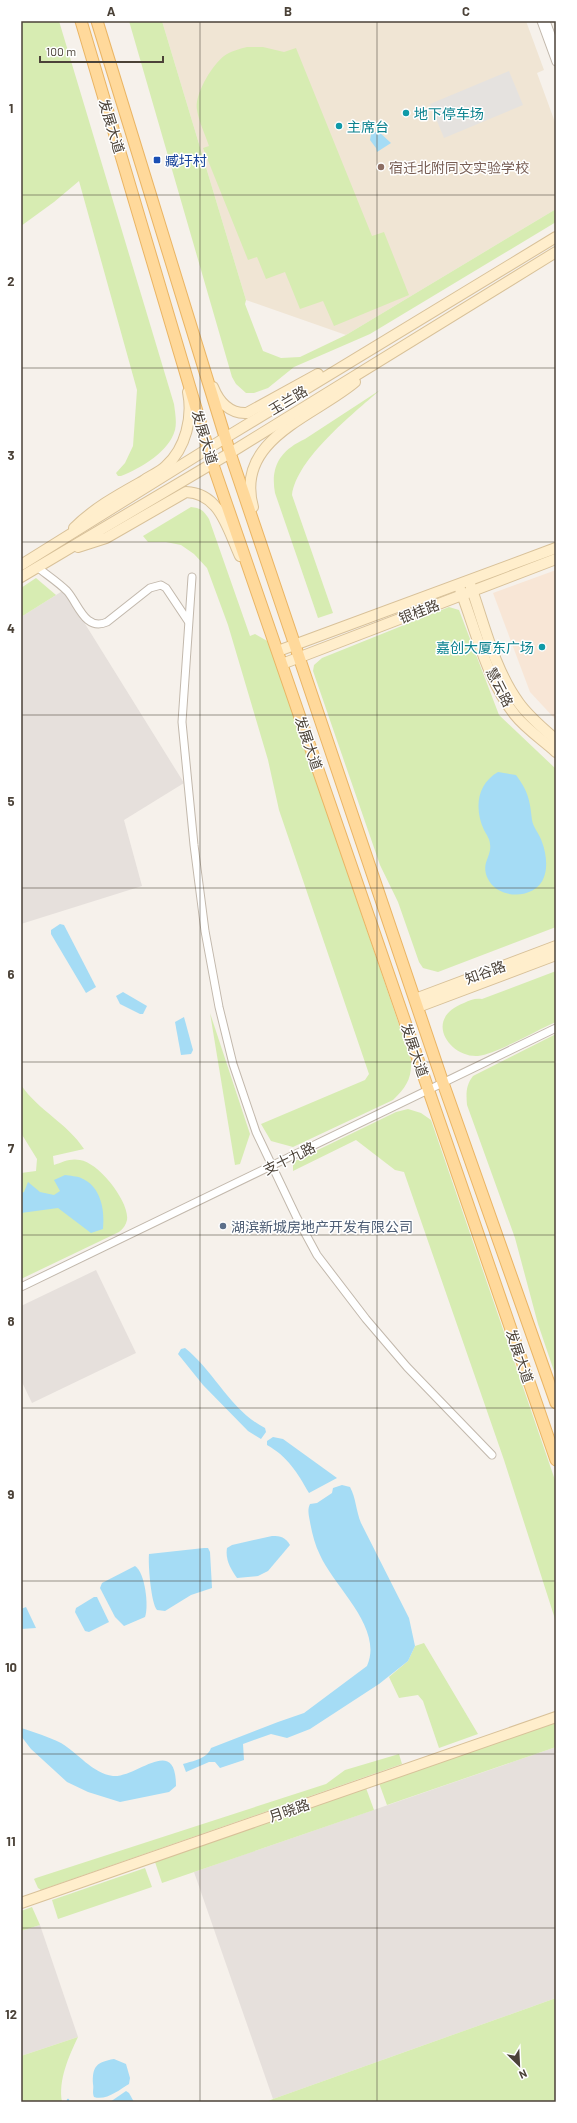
<svg xmlns="http://www.w3.org/2000/svg" width="577" height="2123" font-family="Barlow,'Noto Sans SC',sans-serif">
	<rect width="100%" height="100%" fill="#f6f1eb"/>
	<path fill="#f8e6d6" d="M556,570v150l-26,-28 -37,-99z"/>
	<g fill="#e6e0dc">
		<path d="M64,590l120,193 -60,37 18,66 -121,38v-307z"/>
		<path d="M96,1270l40,83 -104,50 -11,-23v-74z"/>
		<path d="M556,1747v251l-283,101 -79,-227z"/>
		<path d="M40,1925l38,112 -57,19v-125z"/>
	</g>
	<path fill="#f0e5d4" d="M162,21h364l18,49 -7,3 19,52v84l-210,126 -100,-35z"/>
	<g fill="#d7ecb2">
		<path d="M21,21h38l115,383c1,8 3,18 1,26 -6,22 -34,38 -54,46h-3l-2,-3 9,-10 8,-17 4,-56 -58,-209 -25,21 -33,24z"/>
		<path d="M129,21h33l84,279 -1,4 18,47 18,7 19,-1 46,-22 210,-126v13l-186,112 -76,33 -26,21 -14,5h-8l-10,-9 -4,-7z"/>
		<path d="M247,47h16l21,5 12,-4 76,188 12,-4 25,63 -75,31 -11,-25 -23,8 -15,-37 -19,7 -9,-22 -9,3 -45,-112 6,-2c-4,-12 -10,-24 -12,-36 -3,-15 15,-45 27,-54 7,-5 15,-7 23,-9z"/>
		<path d="M380,390c-27,24 -83,68 -88,105l41,118 -15,5 -43,-125c-5,-27 6,-43 30,-54z"/>
		<path d="M191,507c10,1 13,4 18,12l41,117 5,-2 14,8 142,418c1,19 -5,27 -18,40l-100,47 -22,-6 -10,-17 104,-44 4,-6 -90,-264 -11,-50 -40,-135 -21,-57 -13,-14 -13,-9 -15,-3h-18l-5,-6z"/>
		<path d="M36,578l20,17 -35,22v-29z"/>
		<path d="M449,607l10,3 40,105 57,54v158l-118,45 -15,-4 -4,-6 -21,-60 -18,-37 -67,-194 1,-6 8,-7z"/>
		<path d="M556,971v51c-19,8 -60,32 -78,34 -28,2 -56,-37 -14,-53 6,-3 11,-5 18,-4z"/>
		<path d="M210,1013l40,121 -10,30 -5,1z"/>
		<path d="M556,1034v343l-18,-53 -23,-86 -48,-133c-1,-12 -1,-20 6,-29z"/>
		<path d="M21,1085c17,25 47,39 63,64l-31,7 1,9c9,-3 16,-7 26,-5 18,2 50,42 47,60 -1,5 -4,9 -8,12l-98,47v-106l15,-2 1,-12 -16,-26z"/>
		<path d="M408,1109l13,4 10,7 125,363v139l-52,-162 -100,-288 -9,-2 -39,-30 -63,31v-9l103,-50z"/>
		<path d="M424,1643l54,91 -39,14 -16,-47 -5,-6 -19,3 -10,-21 19,-16 7,-15z"/>
		<path d="M556,1722v25l-169,58 -8,-22z"/>
		<path d="M399,1754l3,10 -361,126 -3,-2 -4,-9 2,-1 290,-94 19,-14z"/>
		<path d="M366,1788l8,22 -212,73 -7,-21z"/>
		<path d="M145,1868l7,19 -94,32 -6,-19z"/>
		<path d="M32,1907l8,18 -19,6v-20z"/>
		<path d="M556,1998v104h-290l7,-3z"/>
		<path d="M78,2037c-9,19 -20,43 -16,65h-41v-46z"/>
	</g>
	<path fill="#e5e2df" d="M509,71l14,34 -79,33 -14,-34z"/>
	<g fill="#a5dcf5">
		<path d="M378,131l13,12 -14,9 -1,-4 -6,-8 1,-6z"/>
		<path d="M498,772l18,3c12,16 14,25 16,45 1,7 8,15 10,22 4,10 6,25 2,35 -8,23 -46,23 -56,2 -8,-16 4,-22 2,-35 0,-5 -4,-10 -6,-14 -10,-22 -7,-46 14,-58z"/>
		<path d="M60,924l4,1 32,62 -10,6 -35,-59v-4z"/>
		<path d="M123,992l24,14 -4,8h-3l-20,-10 -4,-8z"/>
		<path d="M184,1017l9,33 -2,4 -10,1 -6,-33z"/>
		<path d="M65,1175c5,1 12,1 16,3 20,8 24,32 22,51l-12,4 -33,-25 -37,5v-20l3,-1 4,-10 12,10 14,3 6,-4 -6,-11z"/>
		<path d="M185,1348c29,23 46,63 80,80l1,4 -5,7 -13,-8 -45,-46 -25,-31 3,-5z"/>
		<path d="M273,1437l10,2 54,39 -28,15c-12,-21 -21,-36 -42,-48v-4z"/>
		<path d="M342,1485l8,2c6,11 6,24 11,36l48,95 6,28 -7,15 -29,23 -69,45 -23,9 -16,-4 -28,10 1,16 -24,8 -5,-6h-6l-23,10 -3,-8c10,-3 24,-5 28,-16l67,-26 26,-9 63,-47c17,-38 -33,-79 -47,-111 -5,-10 -8,-22 -10,-33 -1,-6 -3,-12 0,-18l7,-1 15,-10 1,-5z"/>
		<path d="M272,1536c9,0 13,1 18,9l-22,26 -10,5 -21,2c-6,-9 -12,-18 -10,-30l5,-3z"/>
		<path d="M204,1548h4l2,4 2,36 -21,7 -26,16 -8,-1c-6,-7 -9,-46 -8,-56z"/>
		<path d="M135,1566c10,6 14,40 10,51l-21,9 -9,-9 -15,-29 2,-5z"/>
		<path d="M94,1597h3l12,25 -20,10 -4,-1 -10,-19 1,-4z"/>
		<path d="M26,1607l10,21 -15,1v-20z"/>
		<path d="M21,1728c13,4 28,9 40,15 17,10 31,30 52,33 24,2 63,-42 63,10l-7,6 -49,10 -32,-10 -21,-10 -36,-33 -10,-13z"/>
		<path d="M114,2059l12,5 4,14 -1,6c-10,6 -23,17 -35,13 -2,-5 0,-8 -1,-13 -1,-18 4,-22 21,-25z"/>
		<path d="M126,2091l3,2 5,9h-24z"/>
	</g>
	<g fill="none" stroke-linecap="round" stroke-linejoin="round">
		<path stroke="#a5dcf5" stroke-width="2.5" d="M68,2100v2"/>
		<defs>
			<g id="street">
				<path d="M541,21l15,41"/>
				<path d="M546,21l10,27"/>
				<path d="M37,567c10,8 21,15 30,24 11,12 18,41 40,31l43,-34 11,-3 5,3 22,33"/>
				<path d="M192,577l-10,145 12,123 11,86 14,76 14,57 23,68 41,86 20,37 49,64 41,48 85,88"/>
				<path d="M21,1287l535,-259"/>
			</g>
			<g id="secondary">
				<path d="M213,387c6,15 17,27 34,26l71,-39"/>
				<path d="M253,507c-19,-68 62,-91 102,-125"/>
				<path d="M74,528c20,-20 44,-33 69,-47 7,-5 17,-9 23,-15 20,-18 27,-49 22,-74"/>
				<path d="M78,547l28,-9 80,-46c34,1 42,38 54,64"/>
				<path d="M21,565l204,-127 331,-201"/>
				<path d="M21,577l209,-124 326,-201"/>
				<path d="M470,584c14,39 24,85 49,119 10,14 24,25 37,37"/>
				<path d="M460,589c16,42 27,91 55,126 11,14 28,25 41,37"/>
				<path d="M278,651l278,-103"/>
				<path d="M282,664l274,-105"/>
				<path d="M415,999l141,-53"/>
				<path d="M418,1007l138,-52"/>
				<path d="M21,1903l535,-186"/>
			</g>
			<g id="primary">
				<path d="M81,21l131,441 344,998"/>
				<path d="M97,21l133,432 213,630 113,320"/>
			</g>
		</defs>
		<use href="#street" stroke="#c2b8ac" stroke-width="9"/>
		<use href="#secondary" stroke="#d8c199" stroke-width="12"/>
		<use href="#primary" stroke="#eab564" stroke-width="13"/>
		<use href="#street" stroke="#fff" stroke-width="7"/>
		<use href="#secondary" stroke="#fec" stroke-width="10"/>
		<use href="#primary" stroke="#ffd99b" stroke-width="11"/>
	</g>
	<path fill="none" stroke="#4b4238" stroke-width="1" stroke-opacity="0.55" d="M200,21v2081M377,21v2081M21,195h535M21,368h535M21,542h535M21,715h535M21,888h535M21,1062h535M21,1235h535M21,1408h535M21,1581h535M21,1754h535M21,1928h535"/>
	<g fill="#0f9aa8" stroke="#fff" stroke-width="1.5">
		<circle cx="406" cy="113" r="4"/>
		<circle cx="339" cy="126" r="4"/>
		<circle cx="542" cy="647" r="4"/>
	</g>
	<rect fill="#1a4fb4" stroke="#fff" stroke-width="1.5" x="153" y="156" width="8" height="8" rx="2"/>
	<circle fill="#8d6e63" stroke="#fff" stroke-width="1.5" cx="381" cy="167" r="4"/>
	<circle fill="#5c6f8a" stroke="#fff" stroke-width="1.5" cx="223" cy="1226" r="4"/>
	<g text-anchor="middle" dominant-baseline="central" stroke-width="3" stroke-linejoin="round" paint-order="stroke">
		<g font-size="14" fill="#0d838f" stroke="#fff" text-anchor="start">
			<text x="414" y="113">地下停车场</text>
			<text x="347" y="126">主席台</text>
			<text x="534" y="647" text-anchor="end">嘉创大厦东广场</text>
		</g>
		<g font-size="14" fill="#4b4238" stroke="#fff">
			<text transform="translate(112 126) rotate(73)">发展大道</text>
			<text transform="translate(288 400) rotate(-31)">玉兰路</text>
			<text transform="translate(205 437) rotate(73)">发展大道</text>
			<text transform="translate(419 611) rotate(-21)">银桂路</text>
			<text transform="translate(500 687) rotate(63)">慧云路</text>
			<text transform="translate(309 743) rotate(71)">发展大道</text>
			<text transform="translate(485 972) rotate(-20)">知谷路</text>
			<text transform="translate(415 1050) rotate(71)">发展大道</text>
			<text transform="translate(289 1158) rotate(-26)">支十九路</text>
			<text transform="translate(520 1356) rotate(71)">发展大道</text>
			<text transform="translate(289 1810) rotate(-19)">月晓路</text>
		</g>
		<g font-size="14" fill="#164399" stroke="#fff" text-anchor="start">
			<text x="165" y="160">臧圩村</text>
		</g>
		<g font-size="14" fill="#785e54" stroke="#fff" text-anchor="start">
			<text x="389" y="167">宿迁北附同文实验学校</text>
		</g>
		<g font-size="14" fill="#4e5e75" stroke="#fff" text-anchor="start">
			<text x="231" y="1226">湖滨新城房地产开发有限公司</text>
		</g>
	</g>
	<rect width="577" height="2123" fill="none" stroke="#ffffff" stroke-width="44"/>
	<g transform="translate(519 2065) rotate(156)" stroke="#ffffff" stroke-width="3" paint-order="stroke">
	<path d="M0-3L7 15L0 10L-7 15Z" fill="#4b4238"/>
	<text y="-6" font-size="11" font-weight="bold" text-anchor="middle" fill="#4b4238">N</text>
	</g>
	<path d="M40 56v6h123v-6" fill="none" stroke="#4b4238" stroke-width="2"/>
	<text x="46" y="56" font-size="12" fill="#4b4238" stroke="#ffffff" stroke-width="3" paint-order="stroke">100 m</text>
	<rect x="22" y="22" width="533" height="2079" fill="none" stroke="#4b4238" stroke-width="1.5"/>
	<g font-size="13" text-anchor="middle" font-weight="bold" fill="#4b4238">
		<text x="111" y="16">A</text>
		<text x="288" y="16">B</text>
		<text x="466" y="16">C</text>
		<text x="11" y="113">1</text>
		<text x="11" y="286">2</text>
		<text x="11" y="460">3</text>
		<text x="11" y="633">4</text>
		<text x="11" y="806">5</text>
		<text x="11" y="979">6</text>
		<text x="11" y="1153">7</text>
		<text x="11" y="1326">8</text>
		<text x="11" y="1499">9</text>
		<text x="11" y="1672">10</text>
		<text x="11" y="1846">11</text>
		<text x="11" y="2019">12</text>
	</g>
</svg>
